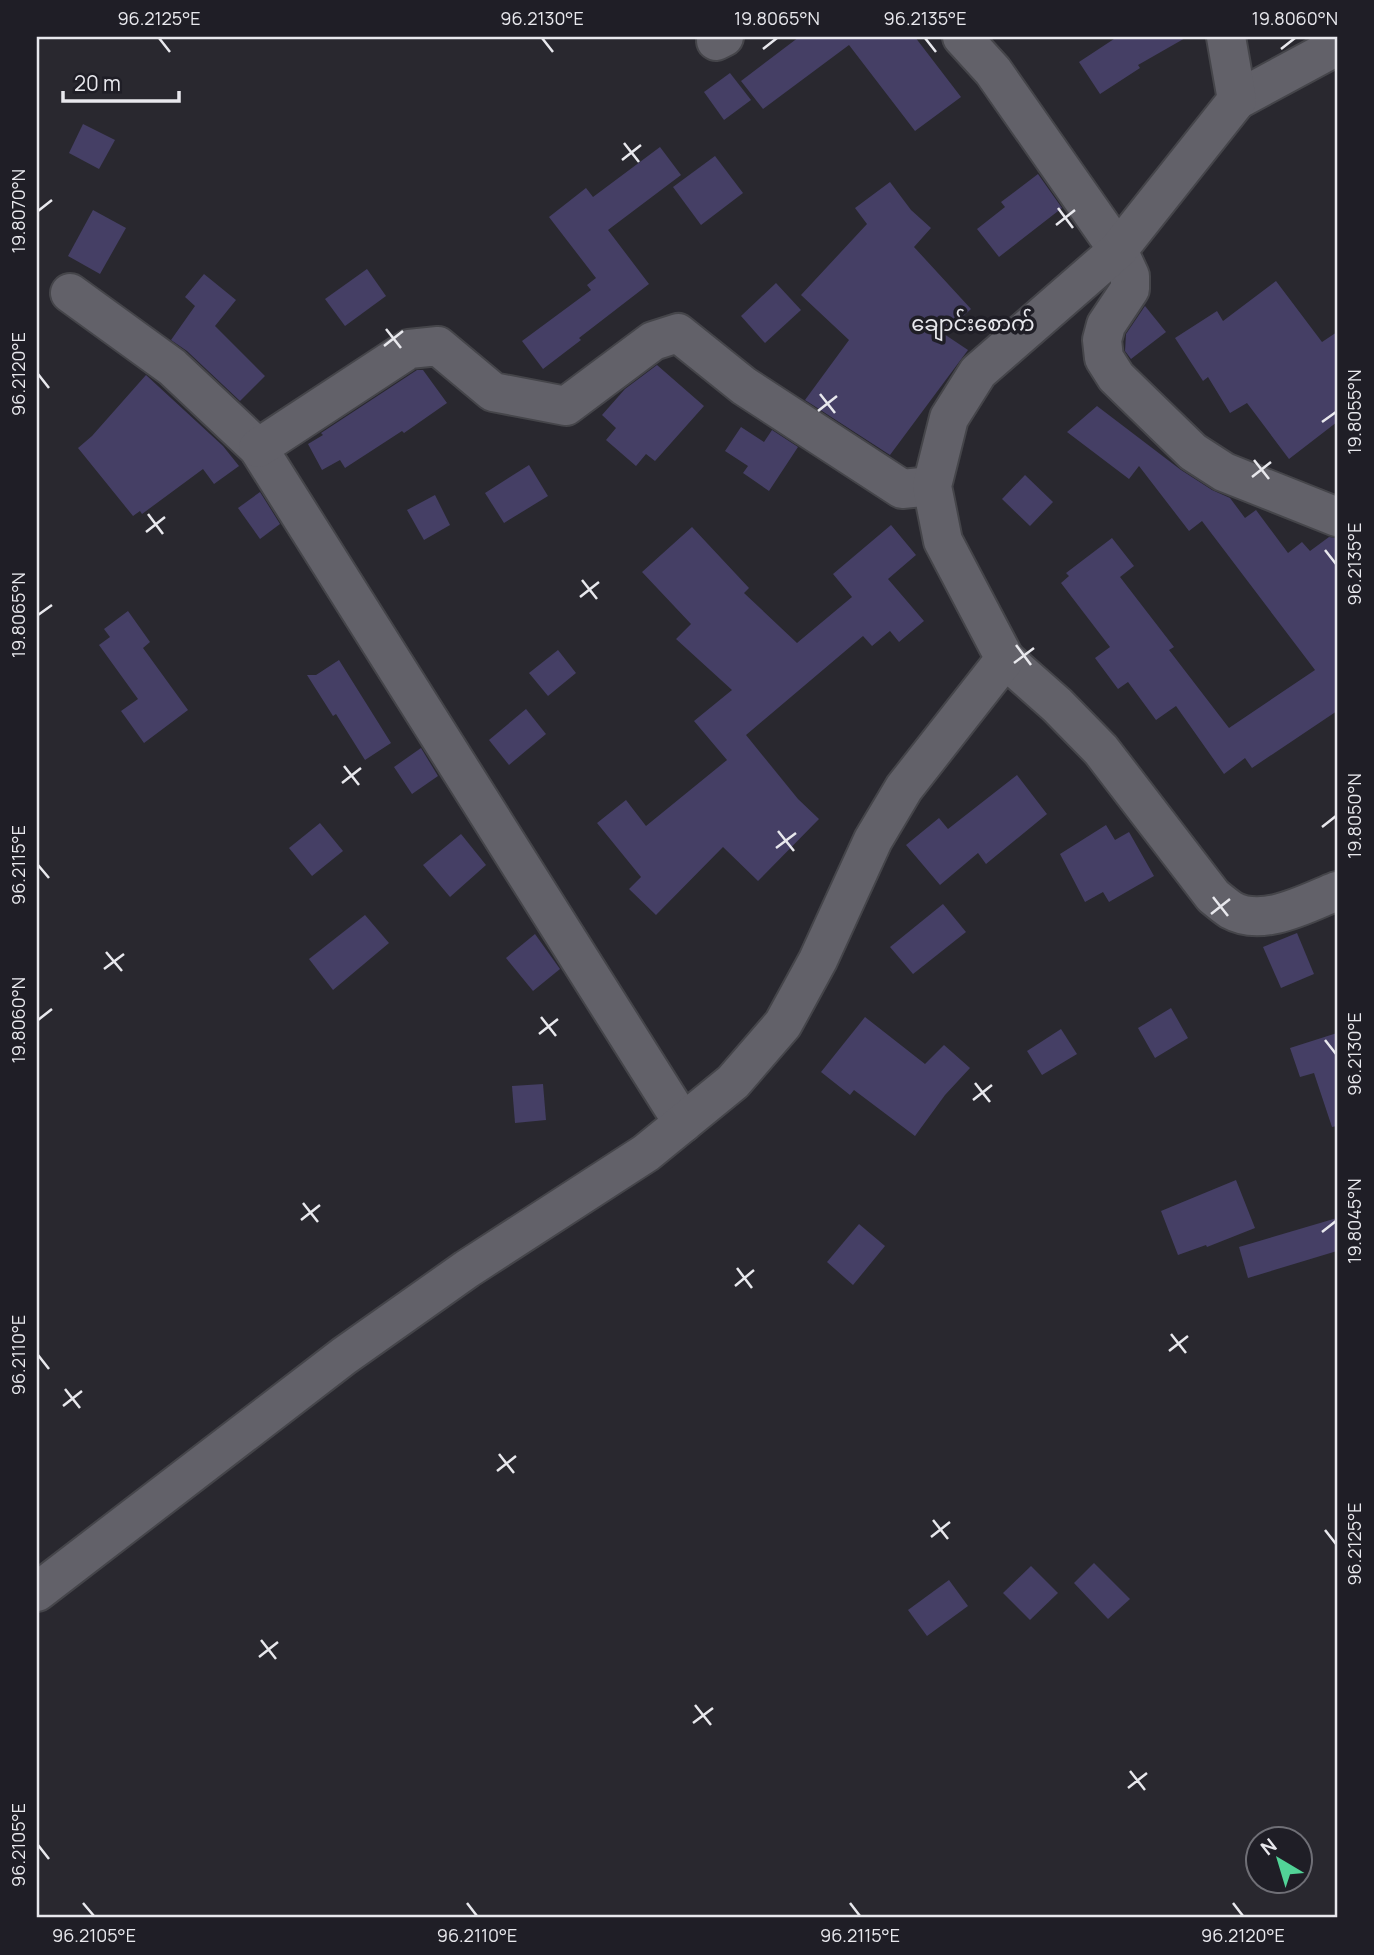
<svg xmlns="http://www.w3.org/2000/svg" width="1374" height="1955" font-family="Manrope,'Noto Sans Myanmar',sans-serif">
	<rect width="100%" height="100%" fill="#29282f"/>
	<g fill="#453f65">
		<path d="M799,37h116l46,60 -46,34 -66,-86 -86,64 -22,-28z"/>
		<path d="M1117,37h70l-49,28 2,3 -40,26 -21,-32z"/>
		<path d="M730,73l21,27 -27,20 -20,-28z"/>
		<path d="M83,124l32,16 -16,29 -30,-16z"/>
		<path d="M660,147l21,28 -73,55 41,54 -70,54 2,2 -38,29 -21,-28 69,-51 -4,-5 9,-7 -47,-61 37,-29 7,9z"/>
		<path d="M715,156l28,37 -42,32 -28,-38z"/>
		<path d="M1038,174l24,34 -63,49 -22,-28 28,-22 -4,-5z"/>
		<path d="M890,182l21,28 20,18 -17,19 57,62 -27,25 24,16 -78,105 -85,-55 44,-60 -48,-45 66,-71 -12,-16z"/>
		<path d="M93,210l33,18 -26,46 -32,-18z"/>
		<path d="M367,269l19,27 -41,30 -20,-27z"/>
		<path d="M204,274l32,26 -21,26 50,50 -25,25 -53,-50 -16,-11 24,-34 -10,-9z"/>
		<path d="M1276,281l46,61 15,-10v90l-48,37 -42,-56 -17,10 -22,-36 -5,4 -28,-43 42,-27 6,10z"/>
		<path d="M776,283l25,27 -36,33 -24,-27z"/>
		<path d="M1145,306l21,26 -35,27 -6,-8 1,-17z"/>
		<path d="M657,365l47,41 -49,55 -9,-7 -10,12 -30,-26 10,-12 -14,-13 23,-26z"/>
		<path d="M417,370h6l24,33 -43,30 -2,-2 -57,37 -5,-8 -18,10 -14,-26 15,-9 -2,-2z"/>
		<path d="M146,375l77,71 16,20 -25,18 -11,-15 -61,45 -2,-3 -7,5 -55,-68 14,-12z"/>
		<path d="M1097,406l84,64 31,20 18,8 15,20 11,-8 32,43 14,-11 8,9 19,-14 8,1v173l-85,57 -7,-10 -21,16 -48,-68 -20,14 -28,-38 -10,7 -23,-31 15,-11 -49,-64 8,-7 -3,-3 46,-35 22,28 -14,11 54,70 -5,3 60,78 86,-58 -113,-149 -13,10 -50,-65 -10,13 -62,-47z"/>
		<path d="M741,427l23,15 8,-12 26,17 -29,44 -26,-18 5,-7 -23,-15z"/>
		<path d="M529,465l19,31 -44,27 -19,-30z"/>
		<path d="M1025,475l28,27 -23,24 -28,-27z"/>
		<path d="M260,492l20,32 -20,15 -22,-31z"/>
		<path d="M435,495l15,30 -26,15 -17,-30z"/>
		<path d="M891,525l25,30 -28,24 36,42 -25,21 -9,-11 -18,15 -9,-10 -117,99 52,64 21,20 -61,62 -35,-34 -67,68 -27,-26 12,-12 -44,-54 29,-23 20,26 81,-66 -33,-39 38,-31 -56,-51 15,-15 -49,-52 50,-45 57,61 -5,5 53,50 55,-46 -19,-23z"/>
		<path d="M128,611l22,31 -7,6 45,62 -44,33 -23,-32 17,-12 -39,-54 11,-8 -6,-8z"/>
		<path d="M558,650l18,23 -28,23 -19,-23z"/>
		<path d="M339,660l52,83 -26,17 -29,-46 -3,2 -26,-41h9z"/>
		<path d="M526,709l20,25 -37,31 -20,-25z"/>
		<path d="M421,748l17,28 -26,18 -18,-27z"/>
		<path d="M1017,775l30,39 -61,50 -8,-11 -38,32 -34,-40 33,-27 9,11z"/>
		<path d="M320,823l23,28 -31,25 -23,-28z"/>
		<path d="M1106,825l9,15 14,-8 25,44 -45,26 -6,-10 -18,10 -25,-48z"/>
		<path d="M461,834l25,31 -36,32 -27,-32z"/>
		<path d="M943,904l23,28 -53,42 -23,-27z"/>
		<path d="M365,915l24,28 -56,47 -24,-31z"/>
		<path d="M1297,933l17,41 -33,14 -18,-41z"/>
		<path d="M535,934l25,35 -27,22 -27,-33z"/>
		<path d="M1171,1008l17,30 -33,20 -17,-30z"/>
		<path d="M865,1017l60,47 19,-19 26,23 -25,27 -30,41 -61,-46 -4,5 -29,-23z"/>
		<path d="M1061,1029l16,25 -35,21 -15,-24z"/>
		<path d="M1337,1033v93l-5,1 -18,-54 -14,4 -10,-29z"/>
		<path d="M543,1084l3,36 -31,3 -3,-37z"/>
		<path d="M1236,1180l19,48 -48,19 -1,-2 -28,10 -17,-44z"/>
		<path d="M1337,1218v33l-89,27 -9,-31z"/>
		<path d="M859,1224l26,22 -32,39 -26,-23z"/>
		<path d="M1094,1563l36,36 -22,20 -34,-36z"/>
		<path d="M1031,1566l27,27 -28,27 -27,-27z"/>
		<path d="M949,1580l19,26 -41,30 -19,-26z"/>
	</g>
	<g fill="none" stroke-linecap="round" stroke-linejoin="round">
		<defs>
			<g id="minor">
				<path d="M962,37l31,34 125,179 12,26v13l-24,36 -4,15 2,18 12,19 77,75 31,20 113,45"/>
				<path d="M716,41l8,-4"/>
				<path d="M1237,100l100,-54"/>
				<path d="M70,293l102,74 86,81 425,675"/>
				<path d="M258,448l151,-99 29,-3 55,46 73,14 87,-65 25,-8 66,53 158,103 30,-3"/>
				<path d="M1005,659l52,46 44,45 112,146c6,5 12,10 18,14 32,18 76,-7 106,-19"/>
				<path d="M37,1592l307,-236 123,-87 179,-116 87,-71 50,-58 35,-64 55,-120 31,-52 101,-129 -62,-118 -11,-55 17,-68 29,-46 140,-122 119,-150 -11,-63"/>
			</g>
		</defs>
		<use href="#minor" stroke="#45454a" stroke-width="42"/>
		<use href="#minor" stroke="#626169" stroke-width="38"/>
	</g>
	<path fill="none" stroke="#e8e8ed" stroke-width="2.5" d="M159,38l11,14M542,38l11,14M925,38l11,14M763,49l14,-11M1281,49l14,-11M624,143l15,19M622,160l19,-15M1058,208l15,20M38,211l14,-11M1056,225l19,-15M386,329l15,19M384,346l19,-15M38,374l11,14M820,394l15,19M818,411l19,-15M1322,422l14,-10M1254,460l15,19M1252,477l19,-15M148,514l15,20M146,532l19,-15M1325,550l11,14M582,580l15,19M580,597l19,-15M38,615l14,-10M1016,645l15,20M1014,663l20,-15M344,766l15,19M342,783l19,-15M1322,827l14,-11M778,831l16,20M776,848l20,-15M38,865l11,13M1213,897l15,19M1211,914l19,-15M106,952l16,19M104,969l20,-15M541,1017l15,19M38,1020l14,-11M539,1034l19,-15M1325,1040l11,14M975,1083l15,19M973,1100l19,-15M303,1203l15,19M301,1220l19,-15M1322,1232l14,-11M737,1268l15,20M735,1286l19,-16M1171,1334l15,19M1169,1351l19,-15M38,1355l11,14M65,1389l15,19M63,1406l19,-15M499,1454l15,19M497,1471l19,-15M933,1520l15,19M1325,1530l11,14M931,1537l19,-15M261,1640l15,19M259,1657l19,-15M695,1705l16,20M693,1723l20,-15M1130,1771l15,19M1128,1788l19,-15M38,1845l11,14M83,1903l11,13M467,1903l10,13M850,1903l10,13M1233,1903l10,13"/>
	<g text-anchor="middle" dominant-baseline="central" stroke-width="7" stroke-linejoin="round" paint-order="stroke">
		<g font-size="21" fill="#e8e8ed" stroke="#1f1e26">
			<text x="973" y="323">ချောင်းစောက်</text>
		</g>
	</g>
	<rect width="1374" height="1955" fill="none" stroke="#1f1e26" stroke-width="77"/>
	<g transform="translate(1279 1860) rotate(322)"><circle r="33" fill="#1f1e26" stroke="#6f6f76" stroke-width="2"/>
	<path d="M0-5L12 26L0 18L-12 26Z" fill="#52d397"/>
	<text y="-10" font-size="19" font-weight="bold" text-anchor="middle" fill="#e8e8ed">N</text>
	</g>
	<path d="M63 91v10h116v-10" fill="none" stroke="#e8e8ed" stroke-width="3.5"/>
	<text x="74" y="91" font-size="21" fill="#e8e8ed" stroke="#1f1e26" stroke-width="5" paint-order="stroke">20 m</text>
	<rect x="38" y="38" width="1298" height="1878" fill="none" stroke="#e8e8ed" stroke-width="2.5"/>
	<g font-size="18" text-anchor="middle" fill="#e8e8ed">
		<text x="159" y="25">96.2125°E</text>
		<text x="542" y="25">96.2130°E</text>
		<text x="777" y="25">19.8065°N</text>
		<text x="925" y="25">96.2135°E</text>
		<text x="1295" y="25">19.8060°N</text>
		<text transform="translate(19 211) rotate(-90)" y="6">19.8070°N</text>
		<text transform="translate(19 374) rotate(-90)" y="6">96.2120°E</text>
		<text transform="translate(1355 412) rotate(-90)" y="6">19.8055°N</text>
		<text transform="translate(1355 564) rotate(-90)" y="6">96.2135°E</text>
		<text transform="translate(19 615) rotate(-90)" y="6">19.8065°N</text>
		<text transform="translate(1355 816) rotate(-90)" y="6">19.8050°N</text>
		<text transform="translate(19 865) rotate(-90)" y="6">96.2115°E</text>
		<text transform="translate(19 1020) rotate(-90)" y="6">19.8060°N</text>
		<text transform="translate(1355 1054) rotate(-90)" y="6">96.2130°E</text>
		<text transform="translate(1355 1221) rotate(-90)" y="6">19.8045°N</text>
		<text transform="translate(19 1355) rotate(-90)" y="6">96.2110°E</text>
		<text transform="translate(1355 1544) rotate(-90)" y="6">96.2125°E</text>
		<text transform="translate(19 1845) rotate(-90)" y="6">96.2105°E</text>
		<text x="94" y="1942">96.2105°E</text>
		<text x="477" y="1942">96.2110°E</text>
		<text x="860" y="1942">96.2115°E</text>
		<text x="1243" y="1942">96.2120°E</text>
	</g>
</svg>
